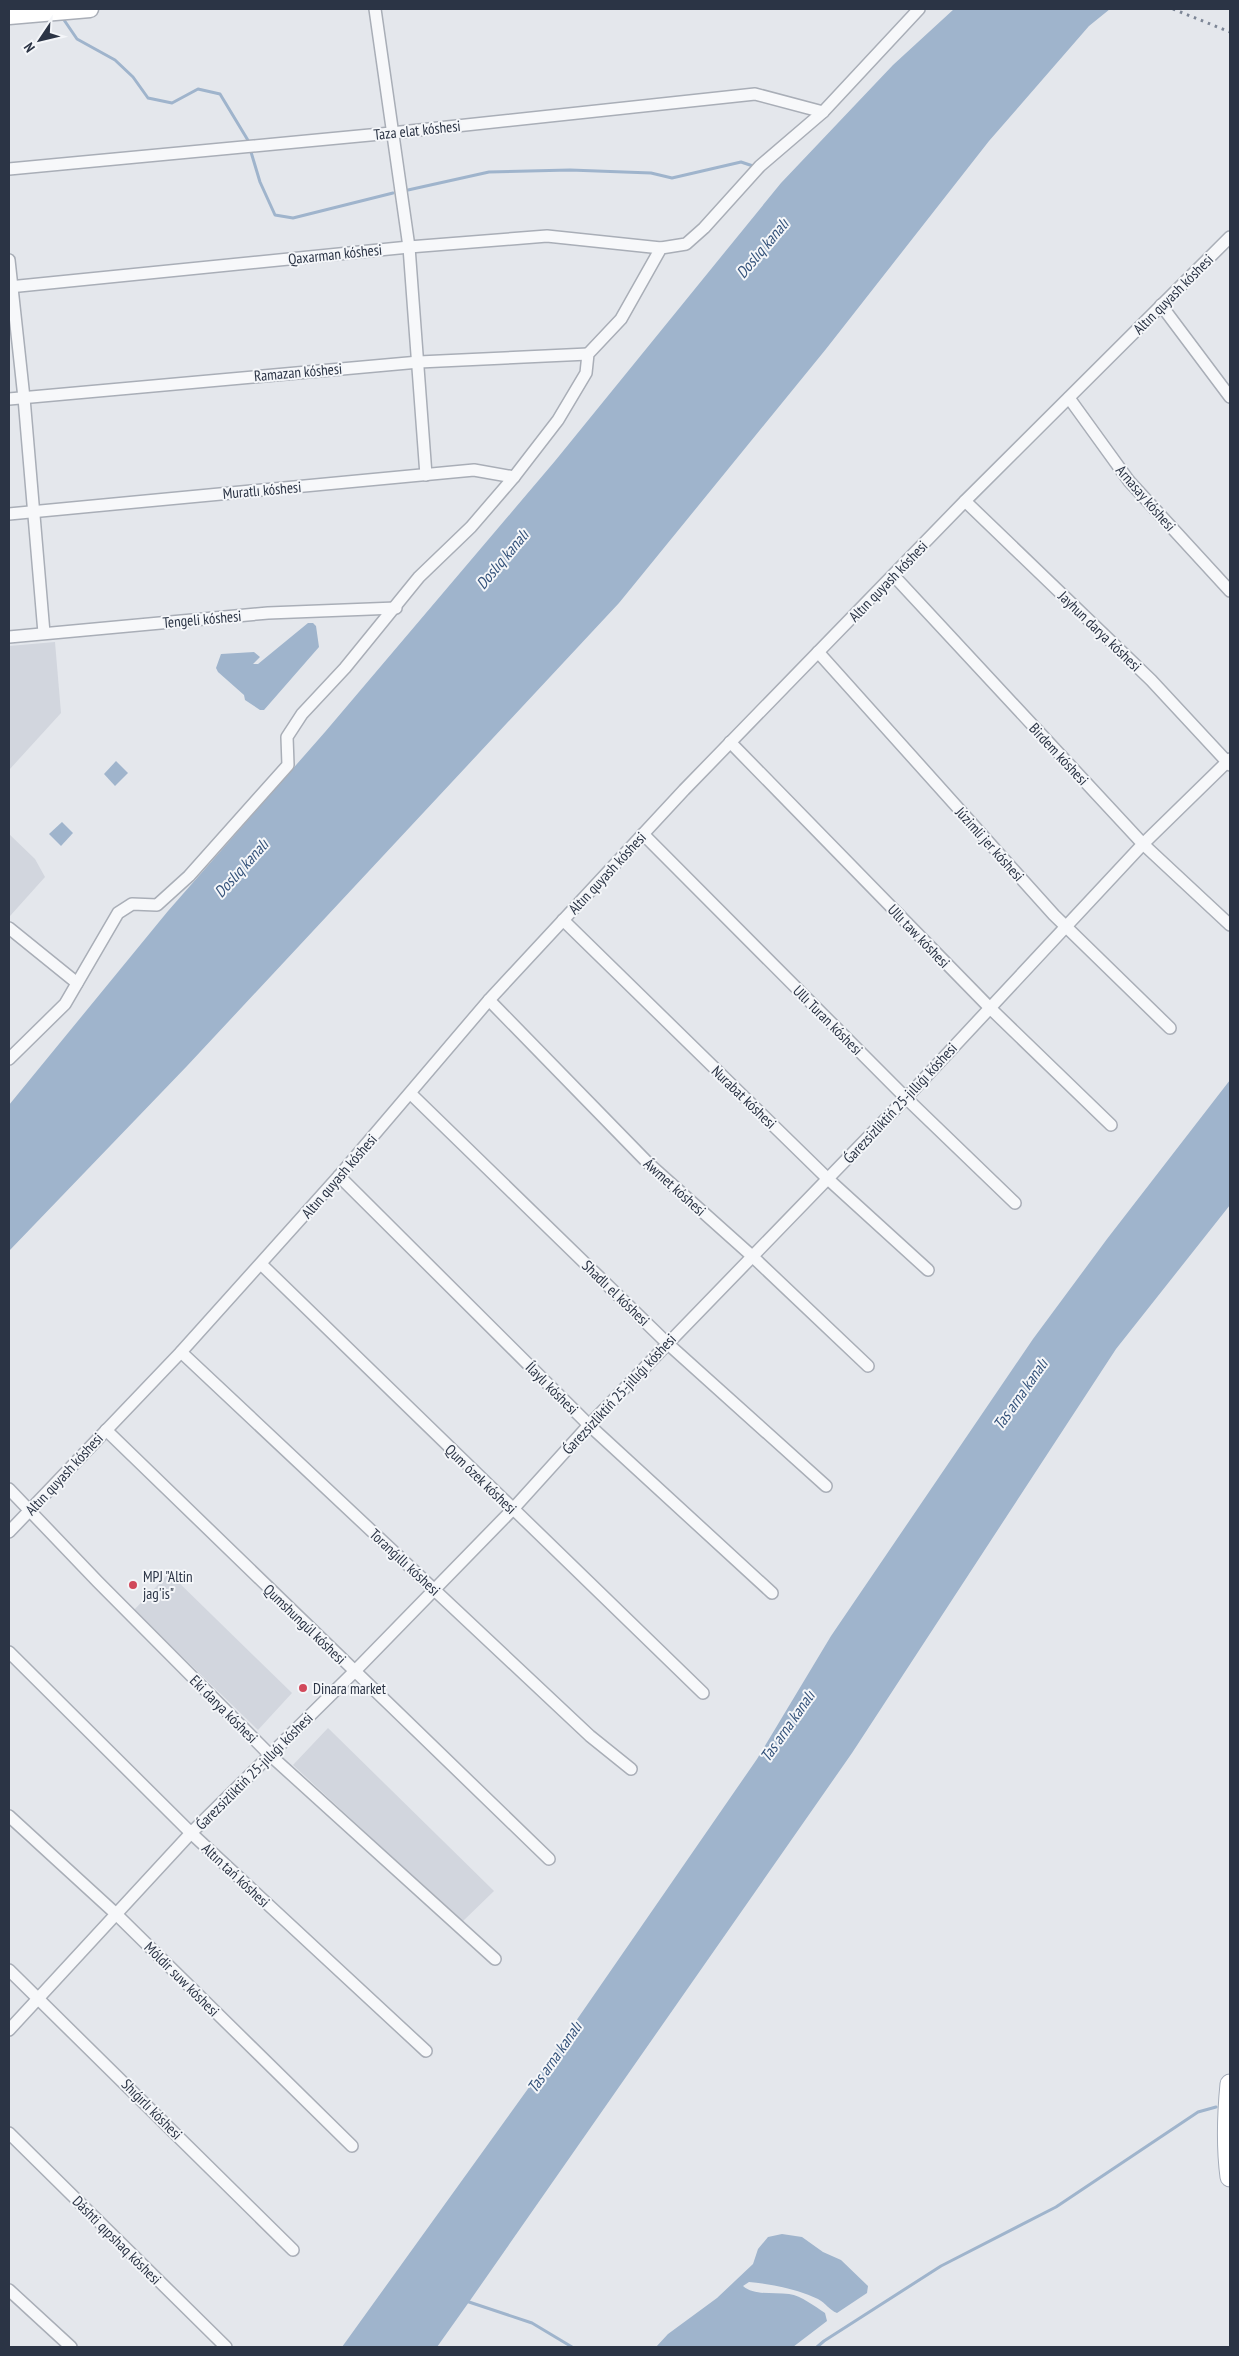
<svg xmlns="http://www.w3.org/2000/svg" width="1239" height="2356" font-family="'PT Sans Narrow',sans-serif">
	<rect width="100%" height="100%" fill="#e4e7ec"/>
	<g fill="#d2d6de">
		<path d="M55,642l6,71 -52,57v-124z"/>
		<path d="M9,834l26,25 10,18 -35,39z"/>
		<path d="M169,1573l123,120 -34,37 -124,-120z"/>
		<path d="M328,1728l166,163 -32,31 -169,-157z"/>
	</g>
	<g fill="#9fb4cc">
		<path d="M954,9h156l-21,17 -100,115 -163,208 -207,254 -432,463 -178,185v-146l159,-194 157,-179 230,-271 226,-278 112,-118z"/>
		<path d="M308,623h5l3,3 3,21 -55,63h-4l-15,-10 -1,-5 -26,-23 -2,-4 5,-14 33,-2 6,5 -7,7h5z"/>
		<path d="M116,761l12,12 -13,13 -11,-12z"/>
		<path d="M62,822l11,11 -12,13 -12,-12z"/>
		<path d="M1230,1080v125l-114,144 -264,404 -383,549 -32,45h-95l216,-300 199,-288 74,-123 202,-297 74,-100z"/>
		<path d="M782,2234l20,3 21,15 18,8 27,26 -1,7 -30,20c-8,-3 -11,-10 -19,-14 -22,-10 -45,-15 -69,-17l-6,4c11,10 31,6 46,8 13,2 25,12 36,19l2,8 -34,26h-137l12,-13 49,-36 36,-34 5,-15 10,-12z"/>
	</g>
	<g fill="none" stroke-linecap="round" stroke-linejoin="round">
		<g stroke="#9fb4cc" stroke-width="3">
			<path d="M62,17l15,22 38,21 18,17 15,21 24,5 26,-14 22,5 29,48"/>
			<path d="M251,152l9,30 15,33 18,3 100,-25"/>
			<path d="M408,190l81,-18 81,-2 81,3 21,5 69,-16 15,5"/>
			<path d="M469,2302l63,21 40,24"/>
			<path d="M817,2347l7,-6 117,-75 115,-59 142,-95 18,-5"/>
		</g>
		<defs>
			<g id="street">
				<path d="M375,9l34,238 17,228"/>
				<path d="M9,169l382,-36 364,-39 68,18"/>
				<path d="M9,260l15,138 20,235"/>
				<path d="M9,287l400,-40 138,-11 114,12"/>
				<path d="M1161,305l69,92"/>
				<path d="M1069,398l60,83 101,110"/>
				<path d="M9,399l410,-37 169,-8"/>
				<path d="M965,501l186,179 79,85"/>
				<path d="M9,514l465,-44 40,7"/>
				<path d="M894,576l249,268 87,81"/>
				<path d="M9,637l259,-24 128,-5"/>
				<path d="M818,652l236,263 116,113"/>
				<path d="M730,742l260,266 121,117"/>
				<path d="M643,834l263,264 109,105"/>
				<path d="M563,920l265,259 100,91"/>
				<path d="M9,928l68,55"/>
				<path d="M489,1000l159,163 104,93 116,110"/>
				<path d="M9,1059l56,-55 53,-91 14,-9 25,1 32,-29 99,-111 -1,-28 15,-23 43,-46 74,-91 52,-50 43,-50 44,-57 28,-47 2,-19 33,-35 40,-71 25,-4 18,-16 56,-62 63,-54 96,-103"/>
				<path d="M411,1094l256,249 159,143"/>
				<path d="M339,1176l250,249 183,168"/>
				<path d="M261,1264l442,429"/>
				<path d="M181,1352l409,384 41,33"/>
				<path d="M106,1430l443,429"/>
				<path d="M9,1489l89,93 172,173 225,204"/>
				<path d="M9,1532l172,-180 158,-176 150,-176 195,-210 281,-289 265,-264"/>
				<path d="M9,1652l182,181 235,218"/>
				<path d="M9,1816l106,97 237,233"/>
				<path d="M9,1970l284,280"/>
				<path d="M9,2030l182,-197 163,-161 159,-163 76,-84 317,-327 237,-254 87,-85"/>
				<path d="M9,2133l217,214"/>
				<path d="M9,2290l62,57"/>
			</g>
			<path id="secondary" d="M9,16l81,-7"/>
			<path id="primary" d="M1230,2084c-3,31 -4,62 0,93"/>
		</defs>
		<use href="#street" stroke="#a9aeb7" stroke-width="14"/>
		<use href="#secondary" stroke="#a9aeb7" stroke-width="19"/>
		<use href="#primary" stroke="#a3abb8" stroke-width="21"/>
		<use href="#street" stroke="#f7f8fa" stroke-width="11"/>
		<use href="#secondary" stroke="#fff" stroke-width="16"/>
		<use href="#primary" stroke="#fff" stroke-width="19"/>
		<path stroke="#7d8696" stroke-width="3" stroke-dasharray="2.5 5" stroke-linecap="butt" d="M1173,9l57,23"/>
	</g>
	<g fill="#d1495b" stroke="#f4f6f9" stroke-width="2">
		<circle cx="133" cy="1585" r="5"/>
		<circle cx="303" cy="1688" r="5"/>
	</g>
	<g text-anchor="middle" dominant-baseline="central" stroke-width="4" stroke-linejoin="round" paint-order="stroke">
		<g font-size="15" fill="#2b3445" stroke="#f4f6f9">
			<text transform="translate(417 130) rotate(-6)">Taza elat kóshesi</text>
			<text transform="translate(335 254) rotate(-6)">Qaxarman kóshesi</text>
			<text transform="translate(1173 294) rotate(-45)">Altın quyash kóshesi</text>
			<text transform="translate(298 372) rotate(-5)">Ramazan kóshesi</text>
			<text transform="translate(262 490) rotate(-5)">Muratlı kóshesi</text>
			<text transform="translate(1146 498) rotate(49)">Arnasay kóshesi</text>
			<text transform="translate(888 581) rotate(-46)">Altın quyash kóshesi</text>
			<text transform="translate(202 619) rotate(-5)">Tengeli kóshesi</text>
			<text transform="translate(1100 631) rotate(44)">Jayhun darya kóshesi</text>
			<text transform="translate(1059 754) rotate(47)">Birdem kóshesi</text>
			<text transform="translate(990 844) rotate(48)">Júzimli jer kóshesi</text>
			<text transform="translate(607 873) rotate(-47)">Altın quyash kóshesi</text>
			<text transform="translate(919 936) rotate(46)">Ullı taw kóshesi</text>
			<text transform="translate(828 1020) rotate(45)">Ullı Turan kóshesi</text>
			<text transform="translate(744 1097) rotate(44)">Nurabat kóshesi</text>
			<text transform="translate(900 1103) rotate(-47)">Ǵarezsizliktiń 25-jıllıǵı kóshesi</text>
			<text transform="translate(339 1176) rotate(-49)">Altın quyash kóshesi</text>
			<text transform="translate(675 1187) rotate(42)">Áwmet kóshesi</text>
			<text transform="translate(616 1293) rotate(44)">Shadlı el kóshesi</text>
			<text transform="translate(552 1388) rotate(45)">Ílaylı kóshesi</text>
			<text transform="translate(619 1394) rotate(-47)">Ǵarezsizliktiń 25-jıllıǵı kóshesi</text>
			<text transform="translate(64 1474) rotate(-47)">Altın quyash kóshesi</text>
			<text transform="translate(481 1479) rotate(44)">Qum ózek kóshesi</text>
			<text transform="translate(405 1562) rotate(43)">Toranǵıllı kóshesi</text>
			<text transform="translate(305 1624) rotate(44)">Qumshungúl kóshesi</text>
			<text transform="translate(224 1709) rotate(45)">Eki darya kóshesi</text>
			<text transform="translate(254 1771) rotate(-45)">Ǵarezsizliktiń 25-jıllıǵı kóshesi</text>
			<text transform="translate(236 1875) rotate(43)">Altın tań kóshesi</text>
			<text transform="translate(182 1979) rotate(45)">Móldir suw kóshesi</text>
			<text transform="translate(152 2109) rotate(45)">Shıǵırlı kóshesi</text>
			<text transform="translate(117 2240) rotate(45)">Dáshti qıpshaq kóshesi</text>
		</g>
		<g font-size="15" fill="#2b3445" stroke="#f4f6f9" text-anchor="start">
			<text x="143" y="1576">MPJ "Altin<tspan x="143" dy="17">jag'is"</tspan></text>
			<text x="313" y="1688">Dinara market</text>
		</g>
		<g font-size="16" font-style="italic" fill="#34527a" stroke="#f4f6f9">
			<text transform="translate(762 248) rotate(-50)">Doslıq kanalı</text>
			<text transform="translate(502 559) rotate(-50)">Doslıq kanalı</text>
			<text transform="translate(241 868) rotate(-48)">Doslıq kanalı</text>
			<text transform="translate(1020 1394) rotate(-55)">Tas arna kanalı</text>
			<text transform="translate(787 1726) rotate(-55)">Tas arna kanalı</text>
			<text transform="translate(554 2057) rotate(-55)">Tas arna kanalı</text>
		</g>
	</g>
	<rect width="1239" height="2356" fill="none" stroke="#2b3445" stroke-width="20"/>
	<g transform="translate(40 40) rotate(235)" stroke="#f4f6f9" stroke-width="4" paint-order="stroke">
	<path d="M0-4L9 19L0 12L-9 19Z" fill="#2b3445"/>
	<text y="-8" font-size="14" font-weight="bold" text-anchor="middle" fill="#2b3445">N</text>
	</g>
</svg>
